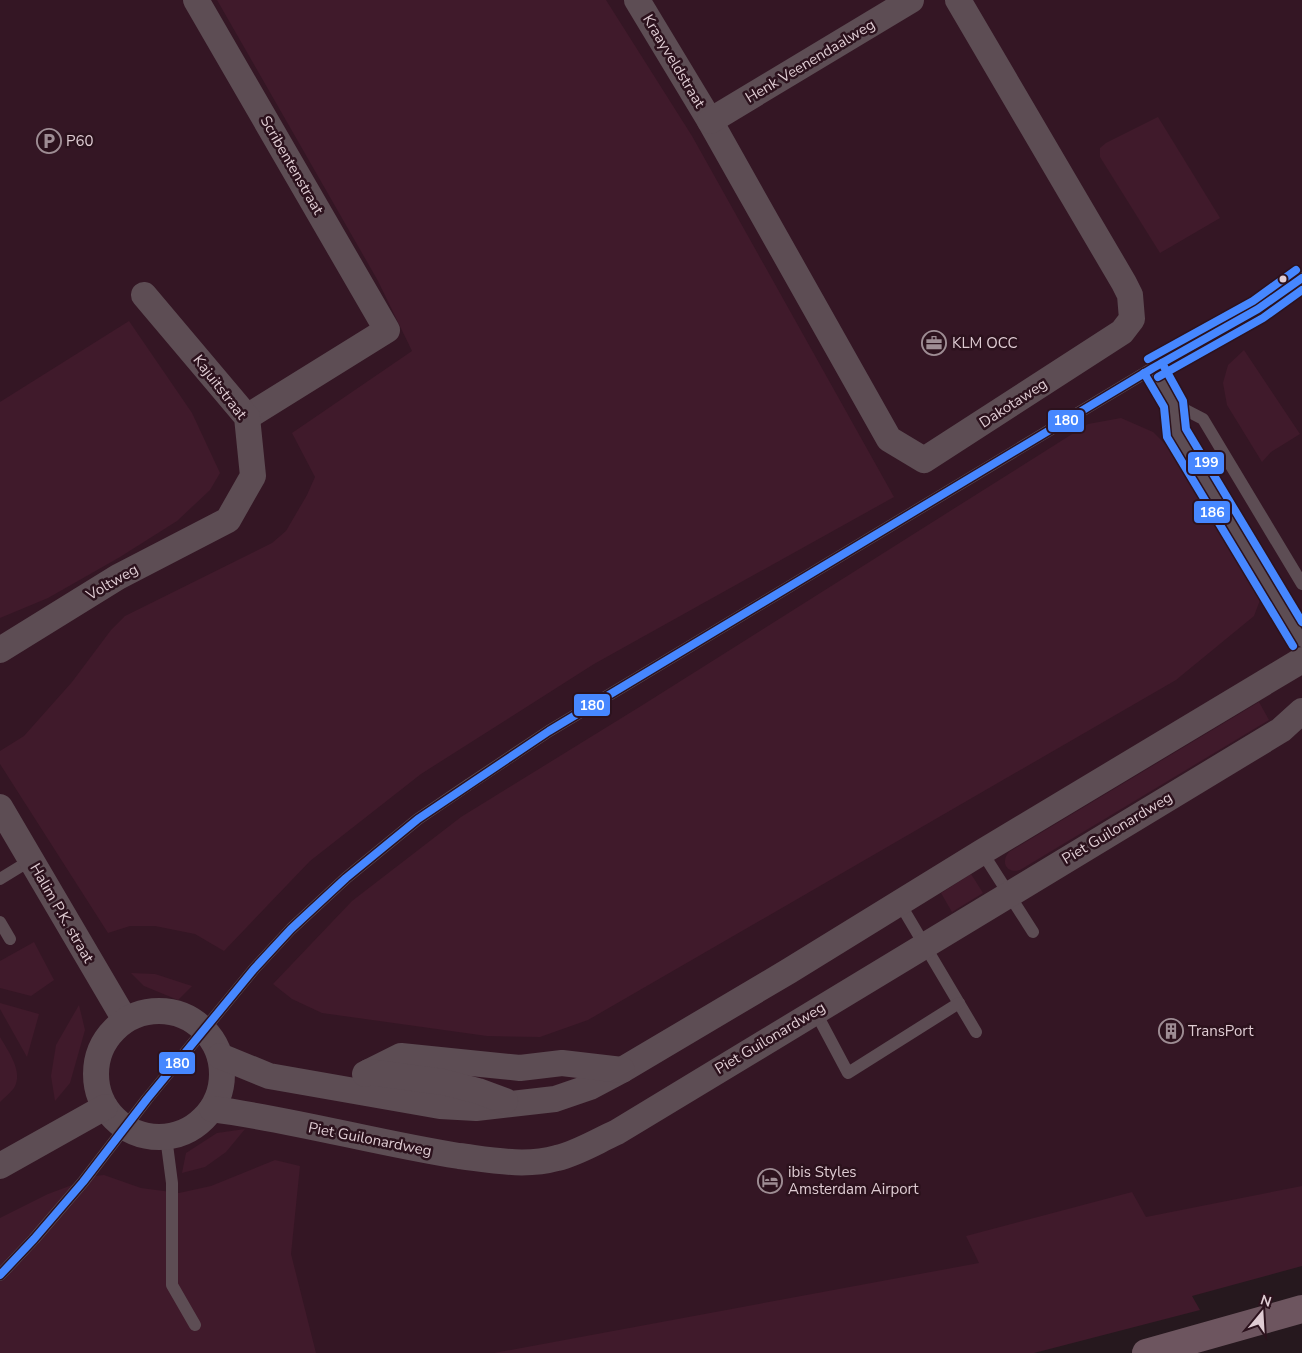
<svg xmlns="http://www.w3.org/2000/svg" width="1302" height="1353" font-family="'Nunito Sans',sans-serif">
	<rect width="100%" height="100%" fill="#26181e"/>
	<path fill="#341624" d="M0,0h1302v1236l-664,117h-638z"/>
	<g fill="#401a2b">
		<path d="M217,0h389l86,136 202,361 -300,167 -173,110 -111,87 -86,90 -29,-17 -40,-8h-25l-22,7 -108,-169v-13l24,-15 48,-54 39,-52 14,-14 147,-73 14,-12 21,-36 8,-18 -23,-44 120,-82 -34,-70z"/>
		<path d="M1158,117l62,101 -60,35 -60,-96v-9l6,-5z"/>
		<path d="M129,321l63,92 28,60 -10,17 -33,31 -57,36 -72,41 -48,20v-216z"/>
		<path d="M1244,350l56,84 -29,18 -9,10 -35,-57 -4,-22 5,-18z"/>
		<path d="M1121,418l32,14 24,24 85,139 -8,21 -78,64 -588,340 -48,17 -53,-1 -165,-23 -30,-14 -19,-15 79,-83 109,-84 180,-111 447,-282z"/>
		<path d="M1259,702l10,18 -249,150c-13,4 -20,-8 -11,-18z"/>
		<path d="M971,874l12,19 -31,19 -11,-19z"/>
		<path d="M34,942l20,38 -23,16 -31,-8v-27z"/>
		<path d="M131,973l24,1 37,12 -14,14 -34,-14z"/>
		<path d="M0,1003l39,11 -12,43 -27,-48z"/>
		<path d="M79,1005l6,25 -15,53 -15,18 -4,-25 5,-31z"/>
		<path d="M0,1037c8,14 24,35 14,51 -4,5 -10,10 -14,14z"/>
		<path d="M245,1129l-19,23 -21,15 -23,6 4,-20 31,-20z"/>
		<path d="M275,1160l25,6 -9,88 25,99h-316v-135l48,-24 24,-9 14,-8 18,-2 37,13 38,5 32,-7z"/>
		<path d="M1302,1186v80l-110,30 8,14 -166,43h-540l485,-90 -13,-27 166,-44 14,25z"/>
	</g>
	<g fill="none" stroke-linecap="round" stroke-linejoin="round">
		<g stroke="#5d4d54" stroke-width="12">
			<path d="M1153,368l21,36 2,28 126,209"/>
			<path d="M1174,404l29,15 99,165"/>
			<path d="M468,785l81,-54 604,-363 105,-59 44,-31"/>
			<path d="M982,852l51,80"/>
			<path d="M0,879l31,-19"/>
			<path d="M899,902l77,130"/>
			<path d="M0,922l10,17"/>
			<path d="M815,1011l33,62 111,-70"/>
			<path d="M166,1137l6,46v102l23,40"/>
		</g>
		<g stroke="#5d4d54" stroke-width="26">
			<path d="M196,0l191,330 -140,87"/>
			<path d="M637,0l73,121 179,318 35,21 198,-128 10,-13 -2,-24 -6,-12 -166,-283"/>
			<path d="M710,121l201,-121"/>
			<path d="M0,650l118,-73 110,-57 25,-44 -6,-59 -103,-122"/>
			<path d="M0,807l125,213"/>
			<circle cx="159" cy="1074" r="63"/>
			<path d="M220,1056l49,20 171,30 36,2 79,-9 35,-12 32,-17 167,-99 193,-119 320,-192"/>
			<path d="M369,1072l32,-16 119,12 42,-5 60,7"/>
			<path d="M365,1074l4,-2 74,10 35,9 27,10"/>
			<path d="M212,1109c83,11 164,34 247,47 32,4 66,11 98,2 21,-5 40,-17 60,-26l664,-402 21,-19"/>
			<path d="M0,1166l105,-59"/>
		</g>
		<path stroke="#6d555f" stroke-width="28" d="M1146,1353l156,-44"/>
		<path stroke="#5d4d54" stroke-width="12" d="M0,1275l34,-36 49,-57 64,-83 107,-130 37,-40 55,-51 72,-59 50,-34"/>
		<defs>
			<path id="bus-1" d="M0,1275l34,-36 49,-57 64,-83 107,-130 37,-40 55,-51 72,-59 131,-88 604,-363 105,-59 44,-31"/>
			<g id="bus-2">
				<path d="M1144,373l20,34 3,30 126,209"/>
				<path d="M1158,377l105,-59 39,-28"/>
			</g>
			<g id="bus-3">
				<path d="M1148,359l105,-58 43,-31"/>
				<path d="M1162,363l21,38 3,28 116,193"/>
			</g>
		</defs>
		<use href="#bus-1" stroke="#2c121d" stroke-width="11"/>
		<use href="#bus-2" stroke="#2c121d" stroke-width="11"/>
		<use href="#bus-3" stroke="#2c121d" stroke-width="11"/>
		<use href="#bus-1" stroke="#4687ff" stroke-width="8"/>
		<use href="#bus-2" stroke="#4687ff" stroke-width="8"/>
		<use href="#bus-3" stroke="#4687ff" stroke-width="8"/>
	</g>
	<defs>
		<symbol id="parking-ring" viewBox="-11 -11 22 22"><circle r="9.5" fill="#2c121d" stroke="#9e8d94" stroke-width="1.5"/><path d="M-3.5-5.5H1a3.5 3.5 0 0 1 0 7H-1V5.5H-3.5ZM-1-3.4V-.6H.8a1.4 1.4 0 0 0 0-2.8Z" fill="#9e8d94"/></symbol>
		<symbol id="office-ring" viewBox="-11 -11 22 22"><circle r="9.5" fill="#2c121d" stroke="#9e8d94" stroke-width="1.5"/><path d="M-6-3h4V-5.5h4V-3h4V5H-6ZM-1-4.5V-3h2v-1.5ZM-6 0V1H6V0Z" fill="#9e8d94"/></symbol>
		<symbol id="building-ring" viewBox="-11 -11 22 22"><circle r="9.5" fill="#2c121d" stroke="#9e8d94" stroke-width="1.5"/><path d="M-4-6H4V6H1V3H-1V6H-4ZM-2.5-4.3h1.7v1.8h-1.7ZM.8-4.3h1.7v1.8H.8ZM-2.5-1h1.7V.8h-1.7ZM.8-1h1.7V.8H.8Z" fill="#9e8d94"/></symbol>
		<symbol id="hotel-ring" viewBox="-11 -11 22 22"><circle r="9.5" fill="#2c121d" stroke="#9e8d94" stroke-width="1.5"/><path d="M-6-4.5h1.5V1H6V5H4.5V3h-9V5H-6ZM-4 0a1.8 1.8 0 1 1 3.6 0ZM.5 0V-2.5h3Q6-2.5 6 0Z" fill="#9e8d94"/></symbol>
	</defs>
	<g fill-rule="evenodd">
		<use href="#parking-ring" x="35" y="127" width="28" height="28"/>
		<use href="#office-ring" x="920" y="329" width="28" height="28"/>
		<use href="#building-ring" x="1157" y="1017" width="28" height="28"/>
		<use href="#hotel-ring" x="756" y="1167" width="28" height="28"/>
	</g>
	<circle fill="#dfccd3" stroke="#2c121d" stroke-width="2" cx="1283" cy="279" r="4.5"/>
	<g text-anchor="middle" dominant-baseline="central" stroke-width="5" stroke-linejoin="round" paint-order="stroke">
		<g font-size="15" fill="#dfccd3" stroke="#2c121d">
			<text transform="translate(674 61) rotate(59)">Kraayveldstraat</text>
			<text transform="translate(810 61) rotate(-31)">Henk Veenendaalweg</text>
			<text transform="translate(292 165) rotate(60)">Scribentenstraat</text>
			<text transform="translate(220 387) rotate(52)">Kajuitstraat</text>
			<text transform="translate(1013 403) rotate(-33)">Dakotaweg</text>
			<text transform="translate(112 582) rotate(-30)">Voltweg</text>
			<text transform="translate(1117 828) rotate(-31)">Piet Guilonardweg</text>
			<text transform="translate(62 913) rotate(60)">Halim P.K. straat</text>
			<text transform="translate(770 1038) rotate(-31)">Piet Guilonardweg</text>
			<text transform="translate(370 1139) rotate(11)">Piet Guilonardweg</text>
		</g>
		<g font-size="15" fill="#dfccd3" stroke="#2c121d" text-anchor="start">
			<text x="66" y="141">P60</text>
			<text x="952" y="343">KLM OCC</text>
			<text x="1188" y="1031">TransPort</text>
			<text x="788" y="1172">ibis Styles<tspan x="788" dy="17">Amsterdam Airport</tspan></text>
		</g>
	</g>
	<g stroke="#2c121d" stroke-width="2">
		<rect x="1047" y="409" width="38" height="24" rx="5" fill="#4687ff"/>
		<rect x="1187" y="451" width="38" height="24" rx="5" fill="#4687ff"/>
		<rect x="1193" y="500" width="38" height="24" rx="5" fill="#4687ff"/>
		<rect x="573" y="693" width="38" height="24" rx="5" fill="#4687ff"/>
		<rect x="158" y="1051" width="38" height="24" rx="5" fill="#4687ff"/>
	</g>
	<g font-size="14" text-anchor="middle" font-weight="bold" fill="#fff">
		<text x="1066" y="425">180</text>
		<text x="1206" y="467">199</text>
		<text x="1212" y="517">186</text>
		<text x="592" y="710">180</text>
		<text x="177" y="1068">180</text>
	</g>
	<g transform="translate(1262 1313) rotate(18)" stroke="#2c121d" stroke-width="4" paint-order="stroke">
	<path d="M0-4L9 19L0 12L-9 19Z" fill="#dfccd3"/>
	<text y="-8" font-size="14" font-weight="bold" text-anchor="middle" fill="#dfccd3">N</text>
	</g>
</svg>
